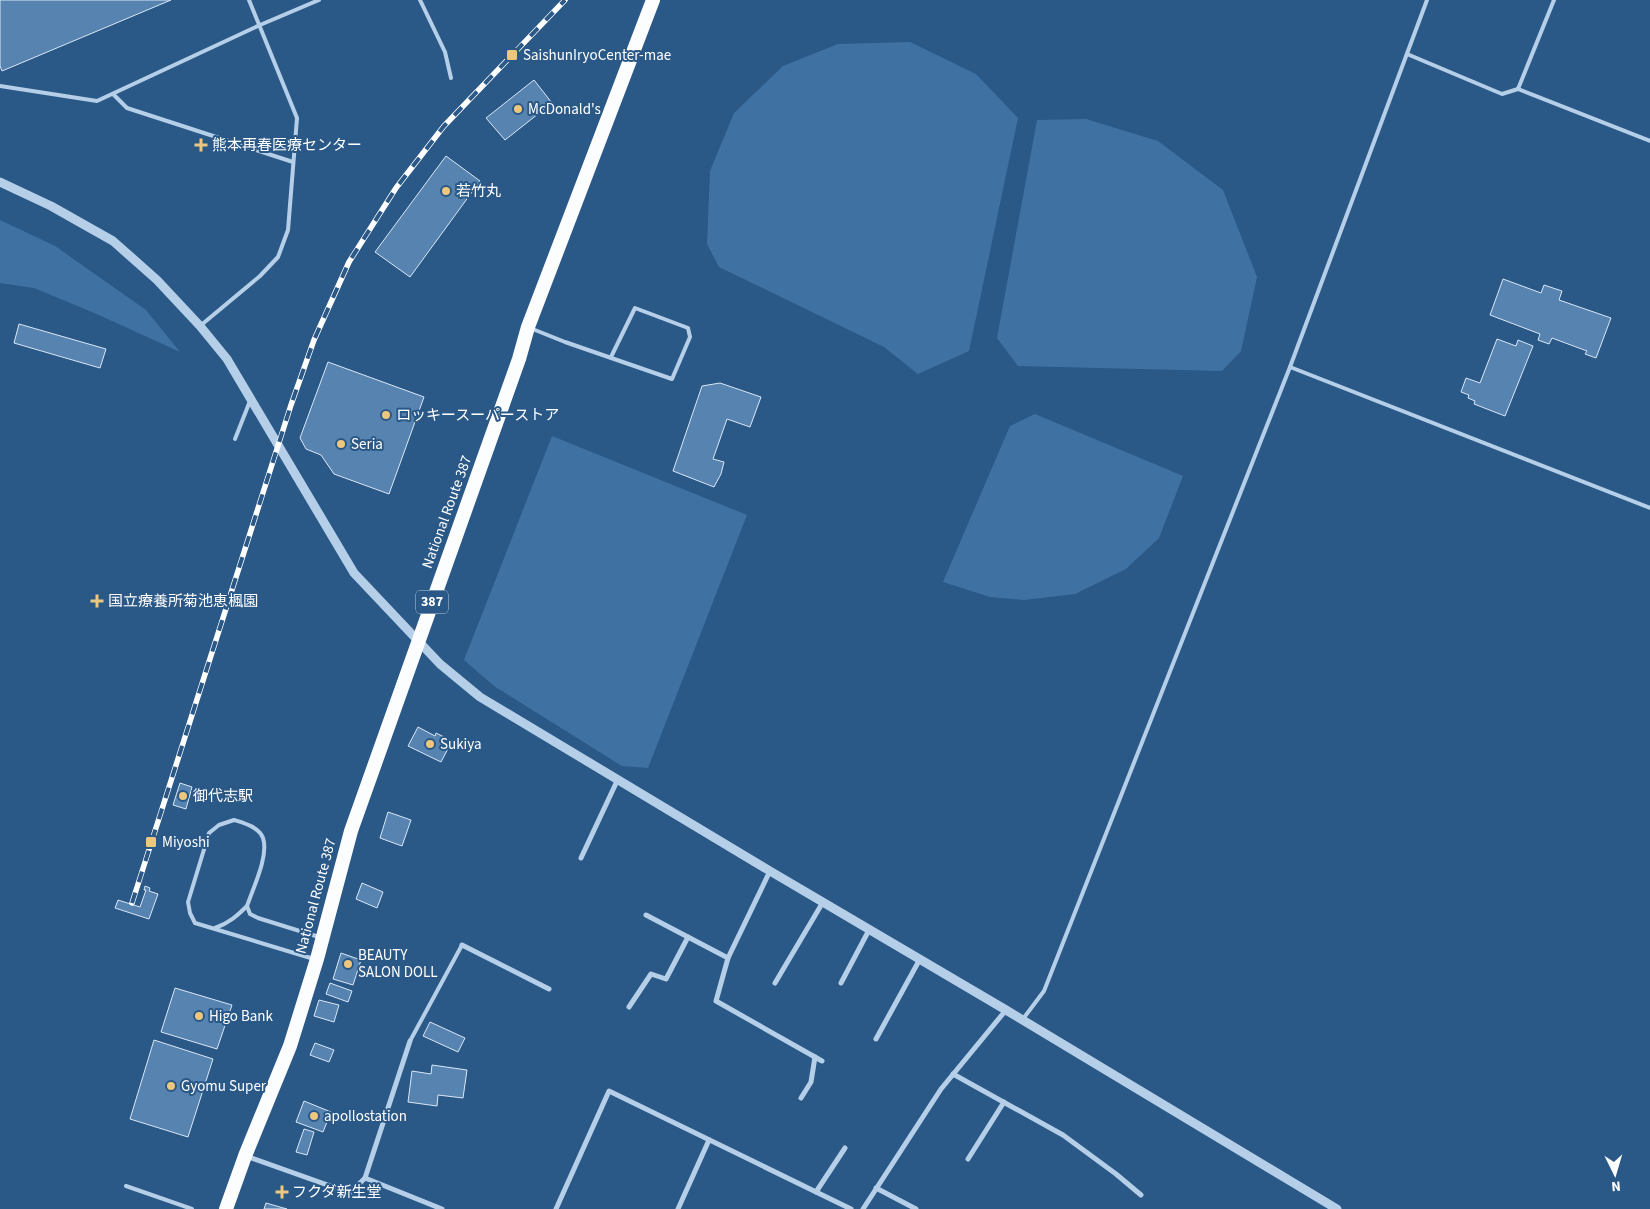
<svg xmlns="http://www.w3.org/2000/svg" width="1650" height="1209" font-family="'Source Sans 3','Noto Sans JP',sans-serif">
	<rect width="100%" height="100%" fill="#2a5887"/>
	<g fill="#3f72a3">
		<path d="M910,42l66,32 42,44 -49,233 -51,23 -34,-27 -165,-80 -12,-23 3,-73 24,-58 49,-47 55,-22z"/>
		<path d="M1086,119l72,22 65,49 34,87 -16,74 -19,20 -204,-5 -21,-28 40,-218z"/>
		<path d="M0,220l55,26 91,64 34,42 -81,-37 -65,-27 -34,-5z"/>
		<path d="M1035,414l148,62 -24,62 -33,31 -51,25 -51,6 -34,-3 -47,-15 67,-156z"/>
		<path d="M552,436l195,79 -99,253 -26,-2 -128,-80 -30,-26z"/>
	</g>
	<g fill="#5683b0" stroke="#dae8f6">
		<path d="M0,0h171l-169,71 -2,-5z"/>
		<path d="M534,80l18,23 -47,37 -19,-22z"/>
		<path d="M446,156l34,25 -70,96 -35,-25z"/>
		<path d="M1503,279l38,14 3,-8 18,6 -3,9 52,18 -15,40 -11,-4 2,-3 -35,-13 -3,6 -11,-4 2,-6 -50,-19z"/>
		<path d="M19,324l87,25 -6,19 -86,-25z"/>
		<path d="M1497,339l19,7 2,-6 15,6 -28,70 -31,-12 1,-3 -7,-3 1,-3 -8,-3 5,-14 14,5z"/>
		<path d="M328,362l96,35 -35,97 -55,-20 -13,-19 -15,-6 -6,-11z"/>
		<path d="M720,383l41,14 -11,30 -23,-8 -14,40 11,3 -3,12 -7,13 -41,-16 29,-85z"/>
		<path d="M418,727l17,9 1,-3 16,8 -11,21 -33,-16z"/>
		<path d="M180,783l12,4 -6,22 -13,-4z"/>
		<path d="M388,812l23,8 -9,26 -22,-8z"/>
		<path d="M362,883l21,9 -6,16 -21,-9z"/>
		<path d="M145,886l5,2 -1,3 9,3 -9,25 -34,-11 3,-8 22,7 6,-17h-2z"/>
		<path d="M341,953l20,7 -8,25 -20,-6z"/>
		<path d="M330,983l22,8 -4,11 -22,-8z"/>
		<path d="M175,988l57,17 -15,44 -56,-17z"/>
		<path d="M319,1000l20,5 -5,17 -20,-6z"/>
		<path d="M430,1022l35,16 -7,14 -35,-16z"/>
		<path d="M154,1040l59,19 -25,78 -58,-18z"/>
		<path d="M315,1043l19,7 -5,12 -19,-7z"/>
		<path d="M432,1065l35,5 -4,28 -25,-3 -1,11 -29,-4 4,-31 19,3z"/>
		<path d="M304,1101l27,11 -8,20 -27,-10z"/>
		<path d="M304,1129l10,3 -7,23 -11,-3z"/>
		<path d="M266,1203l21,6h-23z"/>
	</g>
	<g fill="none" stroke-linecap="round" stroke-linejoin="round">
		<g stroke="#b6cfe8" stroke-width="4">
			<path d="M420,0l25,52 6,26"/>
			<path d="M1407,54l95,40 16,-5 132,52"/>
			<path d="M0,86l97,15 163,-76 59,-25"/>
			<path d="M1518,89l36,-89"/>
			<path d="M113,94l14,14 166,54"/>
			<path d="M200,326l60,-50 18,-19 10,-27 9,-112 -48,-118"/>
			<path d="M530,328l35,14 107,37 18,-42 -2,-9 -53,-20 -24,49"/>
			<path d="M1290,367l360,141"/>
			<path d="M235,439l15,-38"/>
			<path d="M215,928c14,-5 22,-12 32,-22"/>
			<path d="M314,959l-119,-36 -5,-10 -2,-11 21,-69 10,-8 15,-5c10,3 25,7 29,18 6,18 -10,50 -16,68l3,8 8,4 61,19"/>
			<path d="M1023,1019l21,-28 246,-624 137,-367"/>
			<path d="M410,1041l52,-96"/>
			<path d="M126,1186l66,23"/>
		</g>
		<g stroke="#b6cfe8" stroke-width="5">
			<path d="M581,858l37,-79"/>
			<path d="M770,871l-42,87 -12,43 106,60"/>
			<path d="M646,915l82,43"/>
			<path d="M462,945l87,44"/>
			<path d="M775,983l48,-81"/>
			<path d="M841,983l28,-53"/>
			<path d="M629,1007l22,-33 15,5 22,-42"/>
			<path d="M876,1039l44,-80"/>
			<path d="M953,1074l110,61 53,39 25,21"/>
			<path d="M801,1098l10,-16 4,-25"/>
			<path d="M246,1156l104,37 15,-15 77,31"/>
			<path d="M968,1159l36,-57"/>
			<path d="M365,1178l45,-137"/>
			<path d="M876,1188l40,21"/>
			<path d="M816,1192l29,-44"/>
			<path d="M556,1209l53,-118 242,118"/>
			<path d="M678,1209l31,-69"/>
			<path d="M863,1209l78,-120 65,-79"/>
		</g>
		<path stroke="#b6cfe8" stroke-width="9" d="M0,182l51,24 62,35 44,39 43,46 27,33 127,214 86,91 40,33 290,174 236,139 331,199"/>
		<path stroke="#fcfdfe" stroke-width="14" d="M226,1209l19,-53 45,-110 27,-87 34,-128 168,-472 9,-32 125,-327"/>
		<defs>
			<path id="rail" d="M132,903l159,-498 23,-65 35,-78 47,-74 48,-62 121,-126"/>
		</defs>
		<use href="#rail" stroke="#fff" stroke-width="5.5"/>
		<use href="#rail" stroke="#2a5887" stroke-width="4" stroke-dasharray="11" stroke-linecap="butt"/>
	</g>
	<g fill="#eec77e" stroke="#2a5887" stroke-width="2">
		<rect x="506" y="49" width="12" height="12" rx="2.5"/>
		<circle cx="518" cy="109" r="5"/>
		<path d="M198.5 137.5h5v5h5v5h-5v5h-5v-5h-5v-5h5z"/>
		<circle cx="446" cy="191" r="5"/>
		<circle cx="386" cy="415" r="5"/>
		<circle cx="341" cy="444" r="5"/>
		<path d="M94.5 593.5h5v5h5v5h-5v5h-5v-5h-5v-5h5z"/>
		<circle cx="430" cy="744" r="5"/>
		<circle cx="183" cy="796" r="5"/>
		<rect x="145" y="836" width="12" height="12" rx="2.5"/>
		<circle cx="348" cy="964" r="5"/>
		<circle cx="199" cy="1016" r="5"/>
		<circle cx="171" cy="1086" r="5"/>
		<circle cx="314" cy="1116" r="5"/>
		<path d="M279.5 1184.5h5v5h5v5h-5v5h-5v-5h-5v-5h5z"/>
	</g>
	<g text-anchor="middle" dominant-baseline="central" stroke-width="4" stroke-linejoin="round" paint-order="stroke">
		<rect fill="#2a5887" stroke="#bfcddb" stroke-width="1" x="416" y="590.5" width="32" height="23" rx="4"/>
		<g font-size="14" font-weight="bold" fill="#fff">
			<text x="432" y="602">387</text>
		</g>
		<g font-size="15" fill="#fff" stroke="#2a5887" text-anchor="start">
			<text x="523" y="55">SaishunIryoCenter-mae</text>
			<text x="528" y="109">McDonald's</text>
			<text x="212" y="145">熊本再春医療センター</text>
			<text x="456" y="191">若竹丸</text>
			<text x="396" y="415">ロッキースーパーストア</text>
			<text x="351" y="444">Seria</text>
			<text x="108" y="601">国立療養所菊池恵楓園</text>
			<text x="440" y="744">Sukiya</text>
			<text x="193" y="796">御代志駅</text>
			<text x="162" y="842">Miyoshi</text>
			<text x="358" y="955">BEAUTY<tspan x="358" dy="17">SALON DOLL</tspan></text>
			<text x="209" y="1016">Higo Bank</text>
			<text x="181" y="1086">Gyomu Super</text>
			<text x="324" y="1116">apollostation</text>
			<text x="292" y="1192">フクダ新生堂</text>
		</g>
		<g font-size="15" fill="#fff" stroke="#2a5887">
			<text transform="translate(447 512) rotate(-70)">National Route 387</text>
			<text transform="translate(316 896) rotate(-75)">National Route 387</text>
		</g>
	</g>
	<g transform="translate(1615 1174) rotate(175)" stroke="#2a5887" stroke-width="4" paint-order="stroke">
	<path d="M0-4L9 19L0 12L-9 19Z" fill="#ffffff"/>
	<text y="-8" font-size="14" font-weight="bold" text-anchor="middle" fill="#ffffff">N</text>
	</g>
</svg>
